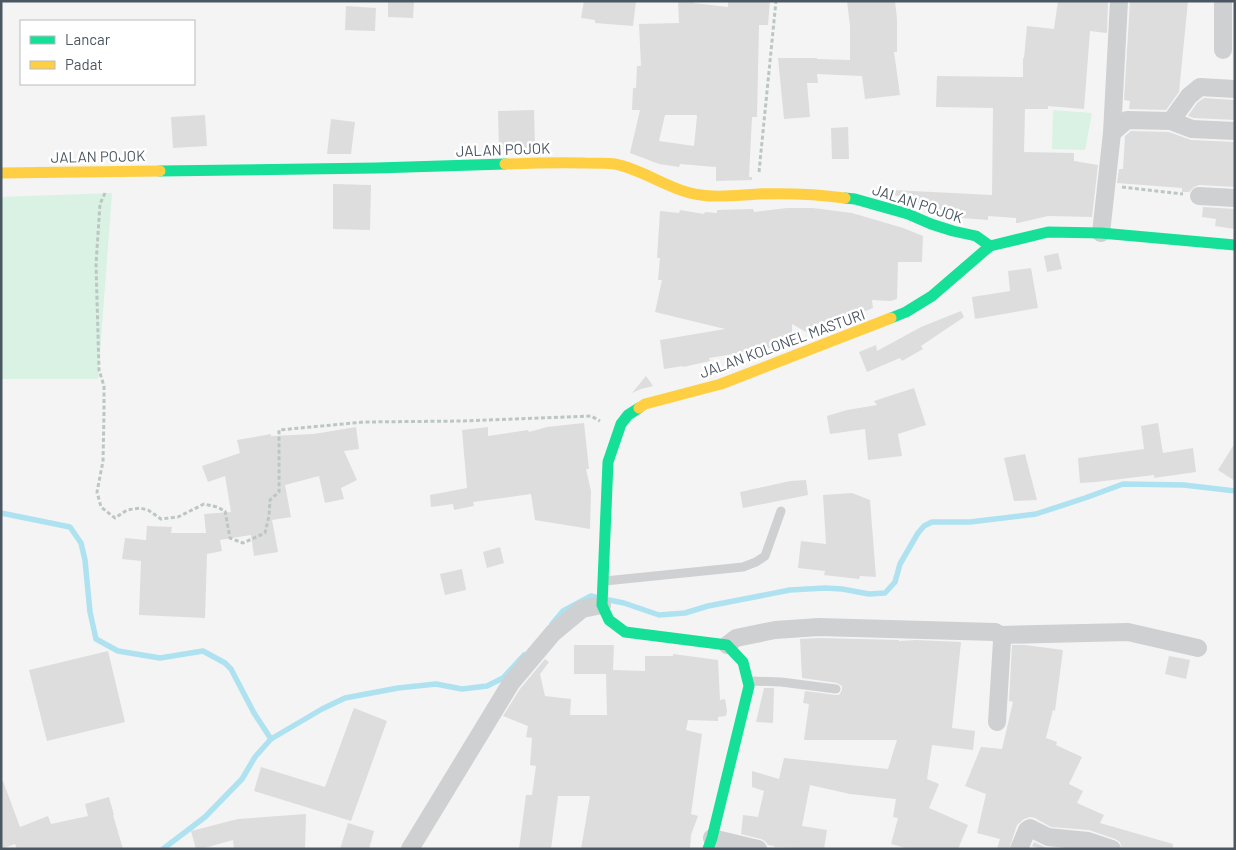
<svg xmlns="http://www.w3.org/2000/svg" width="1236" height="850" font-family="Barlow,sans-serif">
	<rect width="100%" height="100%" fill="#f4f4f4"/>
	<g fill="#d9f2e3">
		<path d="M1053,110l39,3 -7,37 -33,-1z"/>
		<path d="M112,193l-14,186h-97v-182z"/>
	</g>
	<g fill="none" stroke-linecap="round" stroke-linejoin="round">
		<g stroke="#aee2f0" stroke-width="5.5">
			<path d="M1,513l69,14 11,16 4,17 5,52 6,27 22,12 42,7 43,-7 22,12 6,6 23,44 17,26"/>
			<path d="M609,600l15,3 35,12 26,-2 23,-7 82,-16 35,-2 17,1 27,5 16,-1 10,-11 5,-18 18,-31 6,-7 8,-4h38l66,-8 49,-16 38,-14 61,1 51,6"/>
			<path d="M552,624l11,-13 28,-15 4,1"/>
			<path d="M163,849l42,-32 37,-38 13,-22 16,-18 51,-30 23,-11 53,-10 38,-4 26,5 25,-3 16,-8 21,-23"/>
		</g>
	</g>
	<g fill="#ddddde" fill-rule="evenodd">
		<path d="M388,1h26l-1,17 -25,-1z"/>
		<path d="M584,1h52l-3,25 -38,-3v-3l-14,-2z"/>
		<path d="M678,1h16v2l34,4v-6h42l-2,24h-9l-2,92h-5l-3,60h3v3l-36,1v-14l-36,-3 -1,3 -20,-3 -29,-11 10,-43h-8l1,-22h3l1,-22h4l-2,-42 40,-1zM665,115h31l1,1 -3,30 -35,-5z"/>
		<path d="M847,1h48l2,18v33h-3l6,43 -35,4 -3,-23 -45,-2 1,9h-11l3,34 -26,2 -6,-61h39v1l33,1v-34z"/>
		<path d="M1058,1h50l-1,32 -17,-2 -6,78 -36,-3v3h-23l-1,43 50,1v8l24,4 -6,52 -44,-1 -30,7h-2v-5l-28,-2v4l-26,-2 -26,-7 -24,-11 -39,-11 119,6 1,-87 -57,-1 1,-31 86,1v-19h1l3,-32 27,3z"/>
		<path d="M1130,1h58l-9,91 -13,18 -37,-1 1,-8 -6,-1z"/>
		<path d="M346,6l30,2 -1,23 -30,-1z"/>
		<path d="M1204,98l31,2v20l-41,-2 -6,-2 9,-13z"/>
		<path d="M534,110l1,38 -36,2 -1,-39z"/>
		<path d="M205,115l2,31 -34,2 -2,-31z"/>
		<path d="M331,119l24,3 -4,32h-24z"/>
		<path d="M848,127l1,32h-17l-1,-31z"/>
		<path d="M1131,131l38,1 22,8 44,2v45l-36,-2 -5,2 -5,5h-7v-4l-65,-5 2,-14h4l2,-33z"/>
		<path d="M333,184l38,1 -1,45 -37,-1z"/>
		<path d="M1203,207l32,2v20l-20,-3 1,-7 -14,-2z"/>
		<path d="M787,208h26l39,5 51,15 20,8 -1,26h-24l-1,37 -6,2 -19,-1 1,8 -28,11h-4v2l-6,2 -15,2 -4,5 -8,3 -16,-9v16l-21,8 -62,10 1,3 -27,6v-1l-19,3 -4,-29 65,-11 -70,-17 7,-32h-4l2,-22h-3l3,-47 19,2 1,-3 24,4 1,-2 12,1v-3l36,-1 1,3z"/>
		<path d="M1058,253l4,16 -15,3 -3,-16z"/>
		<path d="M1031,268l7,40 -63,11 -3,-22 38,-6 -2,-20z"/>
		<path d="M961,311l3,6 -43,29 2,3 -21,12 -2,-3 -33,14 -8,-20 17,-7 1,6 44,-24z"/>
		<path d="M646,376l7,10 -12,3 -9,4z"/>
		<path d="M914,388l12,37 -28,9 4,22 -34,4 -3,-31 -35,5 -3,-18 20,-6 30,-5 -3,-4z"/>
		<path d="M584,423l5,46h-3l5,22 -1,38 -55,-9 -4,-26 -58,8 1,4 -20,4 -1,-6 -22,3 -1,-12 37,-7 -5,-58 26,-3v9l40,-6 1,2 18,-5z"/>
		<path d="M1158,423l5,30 30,-5 3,24 -42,6v-3l-58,7 -16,1 -2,-25 66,-9 -3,-23z"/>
		<path d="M356,427l3,22 -15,2 13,29 -16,8 3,11 -19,4 -6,-27 -34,9 6,32 -19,3 6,32 -24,4 -3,-21 -31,5 2,11 -15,3 -2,64 -66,-3 2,-54 -19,-2 3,-21 21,2 1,-14 25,1 -1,6h35l-2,-19 27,-2 -6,-36 -17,6 -6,-16 38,-13 -3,-13 34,-6v2l43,-2z"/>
		<path d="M1235,443v38l-17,-11z"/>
		<path d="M1025,454l12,46 -23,1 -10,-43z"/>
		<path d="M806,480l2,15 -65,13 -3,-16 50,-11z"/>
		<path d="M852,493l18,7 6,77 -16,-1 -1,3 -35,-4 1,-4 -27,-3 3,-27 25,3 -3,-49z"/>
		<path d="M500,547l4,16 -17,5 -4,-16z"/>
		<path d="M462,569l4,21 -21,5 -5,-21z"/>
		<path d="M819,638l80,2v1l17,-1 45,2 -9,86 23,3 -2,19 -41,-5 -5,34 12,5 -10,24 39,17 -10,24h-48l-19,-5 7,-26 -5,-1 3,-18 -46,-5 -40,-9 -8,41 25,4 -3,19 -50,-2v-1l-6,-1 -3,-4 -4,-2 -20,-5 2,-19 15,2 6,-26 -12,-4v-16l27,8 5,-21 104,11 9,-29h-93l5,-36 -6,-1 2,-12 31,4h3l3,-5v-4l-5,-3 -35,-5 -2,-39z"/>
		<path d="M574,645h40l-1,25 32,1v-15h28v-2l45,6 2,40 5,-1 2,12 -1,5 -8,1v4l-30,-1 -2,10 16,4 -11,80 7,2 -7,19 -1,14h-109l9,-53h-32l-7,53h-32l7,-54h6l4,-29 -6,-1 2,-27 -6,-1 2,-11 -25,-10 17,-27 25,-30 4,3 -9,12 5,22 26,3 -1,16h37l-1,-41h-32z"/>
		<path d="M1012,645h13l38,5 -8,61 -2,-1 -7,28 11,4 -1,3 26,12 -13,27 14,7 -6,12 27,12 -4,8 73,21v5h-51l-2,-7 -5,-3 -26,-9 -38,-3 -16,-9 -5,-1 -6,2 -7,6 -8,24h-12l3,-10 -23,-6 9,-39 -21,-8 16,-39 21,2 11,-47 -4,-1z"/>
		<path d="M108,651l17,71 -78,19 -18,-71z"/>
		<path d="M1169,656l21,4 -4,19 -21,-5z"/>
		<path d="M764,688h10l-1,35 -17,-1z"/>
		<path d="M354,708l33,13 -36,100 -97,-30 7,-24 64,20z"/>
		<path d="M1,781h2l17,46 28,-11 3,8 37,-8 -3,-12 24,-7 5,18h-1l10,34h-106l-2,-5 -14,5z"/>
		<path d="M306,814l-1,35h-71l-1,-9 -32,9h-5l-5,-18 47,-12z"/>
		<path d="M348,823l26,8 -5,18h-29z"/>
		<path d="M1034,842l13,6 12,1h-18l-9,-3z"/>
	</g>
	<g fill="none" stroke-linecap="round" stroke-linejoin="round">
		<g stroke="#bcc7c4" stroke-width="3" stroke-dasharray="4 2.5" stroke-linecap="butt">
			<path d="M759,172l17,-171"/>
			<path d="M1122,187l61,7"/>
			<path d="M105,193l-5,11 -4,60 3,106 5,16v26l-1,49 -6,31 4,15 14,11 12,-8 13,-2 8,2 13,9 17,-2 26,-13 13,3 8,4 5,27 13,5 22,-10 4,-17 1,-16 9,-8v-62l85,-8 99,-1 128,-5 9,5"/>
		</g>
		<g stroke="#ced0d2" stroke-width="9">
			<path d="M605,581l138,-14 13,-5 9,-6 16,-45"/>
			<path d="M751,681l30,1 55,7"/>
		</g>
		<g stroke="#ced0d2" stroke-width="18">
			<path d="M1223,50v-49"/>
			<path d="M1171,121l21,8 43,2"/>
			<path d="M1112,133l15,-13 44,1 18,-25 11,-9 35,2"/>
			<path d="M1199,196l36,2"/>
			<path d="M1101,233l11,-100 7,-132"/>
			<path d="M1000,635l128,-3 70,16"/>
			<path d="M727,645l9,-7 39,-8 44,-3 176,5 5,3 2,6 -5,81"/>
			<path d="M712,838l46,11"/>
			<path d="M410,849l101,-166 42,-50 29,-24 20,-4"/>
			<path d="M1019,849l8,-19 3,-2 18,9 40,4 24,8"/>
		</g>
		<g stroke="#16e098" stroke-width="11">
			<path d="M160,171l216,-3 129,-4"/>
			<path d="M845,198l10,1 53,15 23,10 22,7 23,5 14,10"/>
			<path d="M891,318l15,-6 26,-16 58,-50 58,-14 53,1 134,12"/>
			<path d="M639,408l-11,7 -7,9 -13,38 -6,143 7,15 16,12 102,13 16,17 6,24 -37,152 -4,11"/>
		</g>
		<g stroke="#ffcf43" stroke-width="11">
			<path d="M505,164c26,-1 53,-2 80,-1 9,0 20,0 30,1 30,6 55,27 86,31 18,3 38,0 57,-1 29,-1 58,0 87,4"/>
			<path d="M1,173l159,-2"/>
			<path d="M639,408l6,-4 76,-20 170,-66"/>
		</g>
	</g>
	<g text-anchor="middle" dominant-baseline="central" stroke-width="5" stroke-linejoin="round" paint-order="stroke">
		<g font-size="15" fill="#4a5661" stroke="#fff">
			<text transform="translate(503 149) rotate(-2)">JALAN POJOK</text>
			<text transform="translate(98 156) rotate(-1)">JALAN POJOK</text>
			<text transform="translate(918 203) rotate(18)">JALAN POJOK</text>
			<text transform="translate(782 343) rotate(-20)">JALAN KOLONEL MASTURI</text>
		</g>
	</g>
	<rect width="1236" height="850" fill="none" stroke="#4a5661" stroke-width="5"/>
	<rect x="20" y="20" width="175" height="65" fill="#ffffff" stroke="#b7bbc0"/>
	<rect x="30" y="36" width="25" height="8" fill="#16e098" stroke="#b7bbc0"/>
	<text x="65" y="45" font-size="15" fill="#4a5661">Lancar</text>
	<rect x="30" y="61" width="25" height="8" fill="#ffcf43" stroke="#b7bbc0"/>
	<text x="65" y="70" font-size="15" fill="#4a5661">Padat</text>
</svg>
